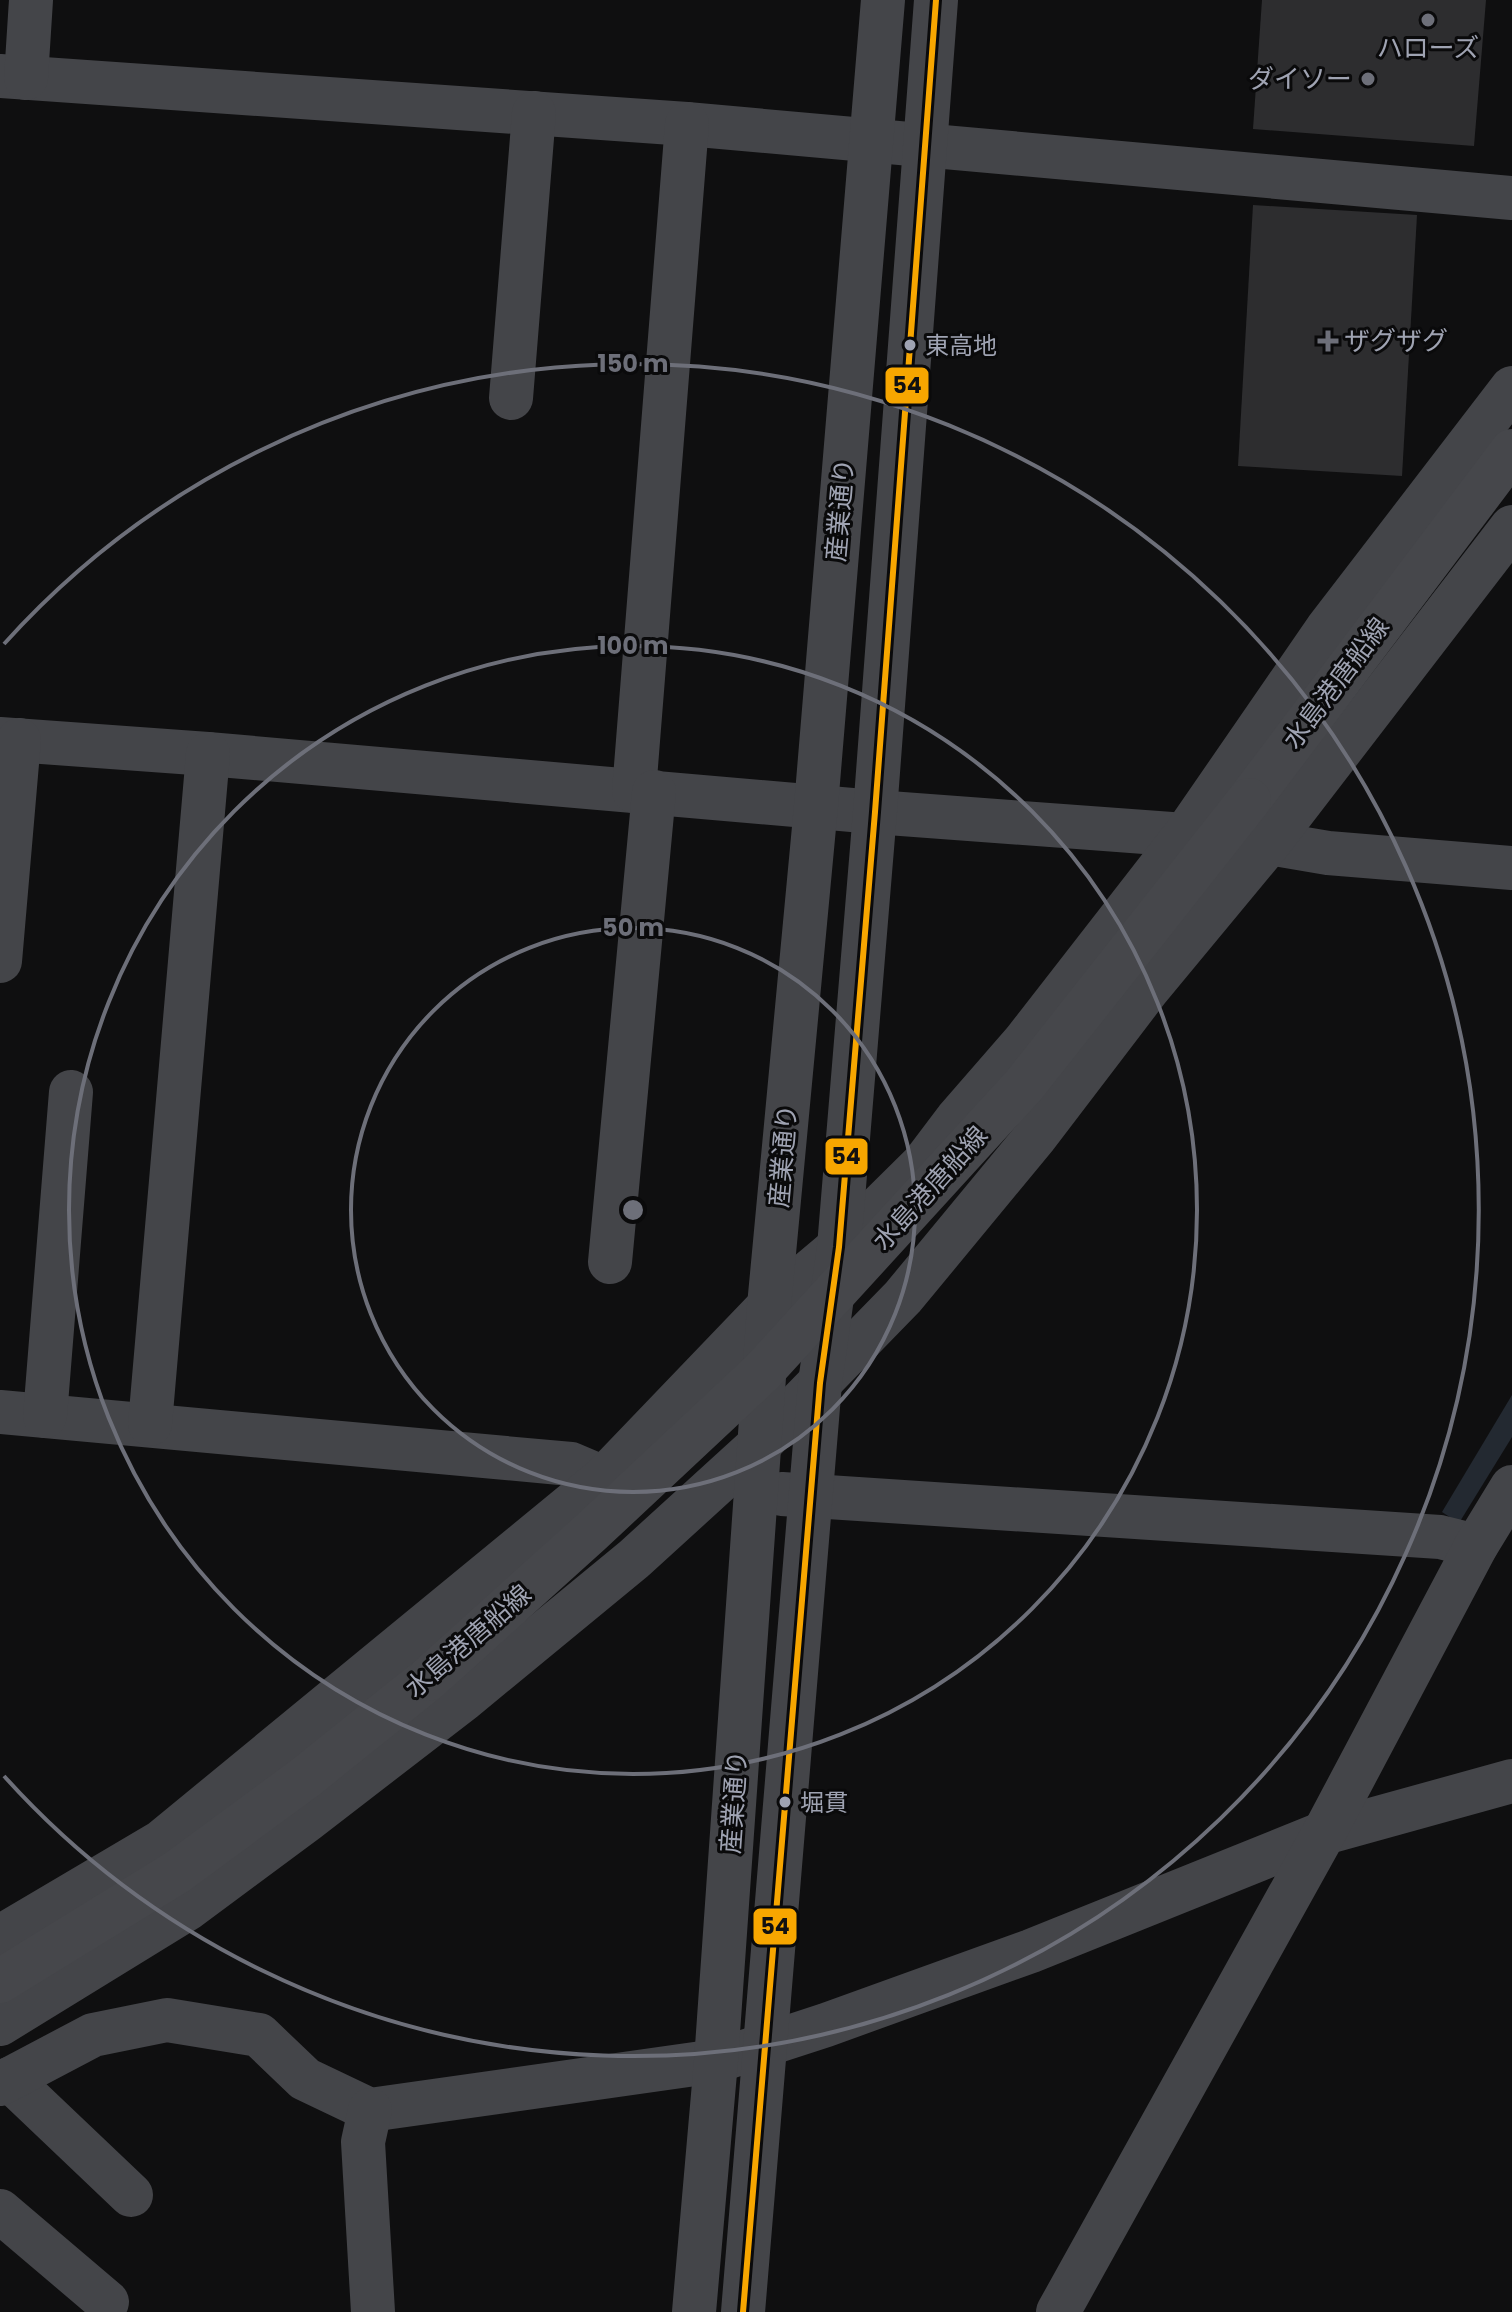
<svg xmlns="http://www.w3.org/2000/svg" width="1512" height="2312" font-family="Poppins,'Noto Sans JP',sans-serif">
	<rect width="100%" height="100%" fill="#0f0f10"/>
	<path fill="#232931" d="M1512,1395v42l-53,86 -17,-11z"/>
	<g fill="#2d2d2f">
		<path d="M1262,0h224l-12,146 -221,-17z"/>
		<path d="M1253,205l164,10 -15,261 -164,-10z"/>
	</g>
	<g fill="none" stroke-linecap="round" stroke-linejoin="round">
		<g stroke="#444549" stroke-width="44">
			<path d="M0,76l687,48 825,74"/>
			<path d="M26,78l5,-78"/>
			<path d="M511,398l23,-285"/>
			<path d="M0,739l208,15 667,58 310,23 84,8 59,10 184,15"/>
			<path d="M634,791l53,-667"/>
			<path d="M0,961l19,-221"/>
			<path d="M610,1262l44,-470"/>
			<path d="M0,1412l571,52 33,14 25,1"/>
			<path d="M45,1416l26,-324"/>
			<path d="M150,1424l58,-670"/>
			<path d="M782,1494l658,43 36,9"/>
			<path d="M0,1937l161,-95 443,-364 165,-172 70,-59 84,-83 34,-45 67,-77 161,-207 142,-206 185,-241"/>
			<path d="M0,2024l187,-115 120,-89 157,-121 170,-140 124,-113 145,-149 133,-161 112,-147 121,-146 243,-316"/>
			<path d="M9,2079l122,116"/>
			<path d="M0,2084l93,-49 74,-15 92,15 46,44 65,31 346,-49 110,-36 205,-74 293,-118 188,-52"/>
			<path d="M370,2110l-7,32 10,170"/>
			<path d="M0,2211l107,91"/>
			<path d="M694,2312l22,-251 53,-755 47,-500 67,-806"/>
			<path d="M743,2312l77,-929 19,-136 36,-435 61,-812"/>
			<path d="M1058,2312l266,-479 152,-287 36,-59"/>
		</g>
		<g stroke="#46474b" stroke-width="44">
			<path d="M1249,800l263,-349"/>
			<path d="M0,1981l177,-109 129,-95 122,-98"/>
		</g>
		<path stroke="#46474b" stroke-width="44" d="M428,1679l162,-146 172,-161 263,-288 224,-284"/>
		<defs>
			<path id="bus-1" d="M743,2312l77,-929 19,-136 36,-435 61,-812"/>
		</defs>
		<use href="#bus-1" stroke="#0a0a0b" stroke-width="12"/>
		<use href="#bus-1" stroke="#f7a600" stroke-width="6"/>
	</g>
	<g fill="none" stroke="#6d6f79" stroke-width="4">
		<circle cx="633" cy="1210" r="282"/>
		<circle cx="633" cy="1210" r="564"/>
		<path d="M4 644A846 846 0 1 1 4 1776"/>
	</g>
	<g fill="#6d6f79" stroke="#0a0a0b" stroke-width="3">
		<circle cx="1428" cy="20" r="8"/>
		<circle cx="1368" cy="79" r="8"/>
		<path d="M1324 329h8v8h8v8h-8v8h-8v-8h-8v-8h8z"/>
	</g>
	<g fill="#9fa3b2" stroke="#0a0a0b" stroke-width="3">
		<circle cx="910" cy="345" r="7"/>
		<circle cx="785" cy="1802" r="7"/>
	</g>
	<g text-anchor="middle" dominant-baseline="central" stroke-width="6" stroke-linejoin="round" paint-order="stroke">
		<g font-size="24" fill="#9fa3b2" stroke="#0a0a0b" text-anchor="start">
			<text x="925" y="345">東高地</text>
			<text x="800" y="1802">堀貫</text>
		</g>
		<g font-size="26" fill="#9fa3b2" stroke="#0a0a0b">
			<text x="1428" y="48">ハローズ</text>
			<text x="1352" y="79" text-anchor="end">ダイソー</text>
			<text x="1344" y="341" text-anchor="start">ザグザグ</text>
		</g>
		<g font-size="26" fill="#9fa3b2" stroke="#0a0a0b">
			<text transform="translate(840 510) rotate(-85)">産業通り</text>
			<text transform="translate(1336 683) rotate(-53)">水島港唐船線</text>
			<text transform="translate(783 1156) rotate(-85)">産業通り</text>
			<text transform="translate(930 1188) rotate(-48)">水島港唐船線</text>
			<text transform="translate(468 1641) rotate(-41)">水島港唐船線</text>
			<text transform="translate(734 1802) rotate(-86)">産業通り</text>
		</g>
	</g>
	<circle cx="633" cy="1210" r="12" fill="#6d6f79" stroke="#0a0a0b" stroke-width="4"/>
	<g font-size="24" text-anchor="middle" font-weight="bold" fill="#6d6f79" stroke="#0a0a0b" stroke-width="6" stroke-linejoin="round" paint-order="stroke">
		<text x="633" y="372">150 m</text>
		<text x="633" y="654">100 m</text>
		<text x="633" y="936">50 m</text>
	</g>
	<g stroke="#0a0a0b" stroke-width="3">
		<rect x="884" y="366" width="46" height="39" rx="8" fill="#f7a600"/>
		<rect x="824" y="1137" width="45" height="39" rx="8" fill="#f7a600"/>
		<rect x="752" y="1907" width="46" height="39" rx="8" fill="#f7a600"/>
	</g>
	<g font-size="22" text-anchor="middle" font-weight="bold" fill="#111">
		<text x="907" y="393">54</text>
		<text x="846" y="1164">54</text>
		<text x="775" y="1934">54</text>
	</g>
</svg>
